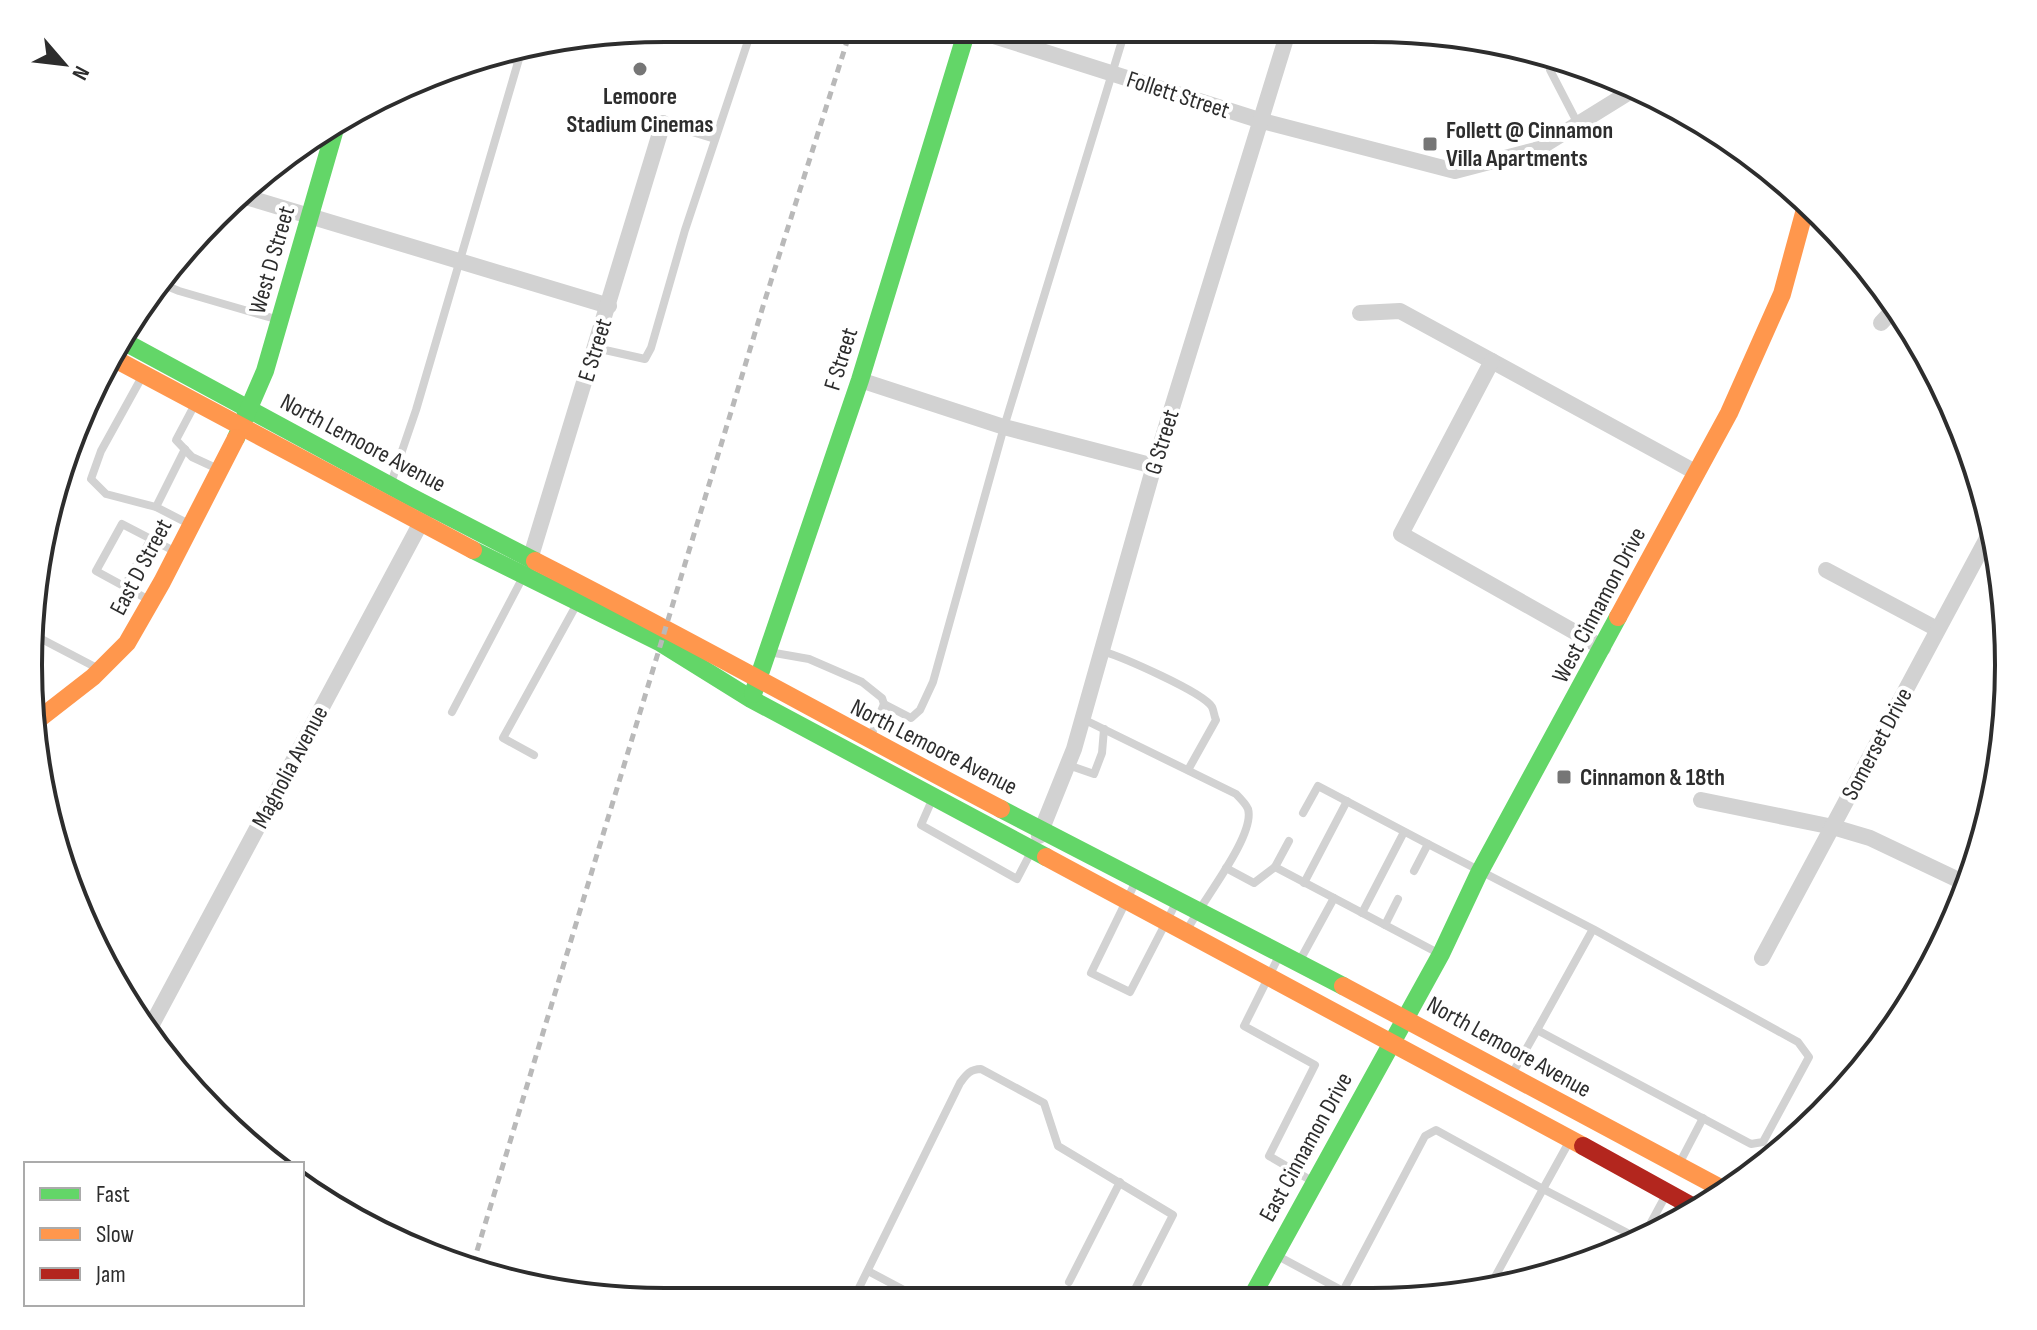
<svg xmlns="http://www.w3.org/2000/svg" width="2037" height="1330" font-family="'Sofia Sans Condensed',sans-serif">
	<rect width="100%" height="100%" fill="#fff"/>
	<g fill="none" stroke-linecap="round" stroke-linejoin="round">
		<g stroke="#d2d2d2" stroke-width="8">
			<path d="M498,56l20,5"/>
			<path d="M1553,63l-3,7 28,54"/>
			<path d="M663,123l52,16"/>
			<path d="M157,282l22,9 100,29"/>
			<path d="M596,348l49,11 6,-11 34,-118 67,-201"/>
			<path d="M143,375l-42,76 -10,28 15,15 50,13 33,17"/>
			<path d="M194,406l-18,34 16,17 26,12"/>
			<path d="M391,483l25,-73 105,-358"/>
			<path d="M156,507l29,-58"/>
			<path d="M124,587l27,-48"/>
			<path d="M151,601l-55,-30 26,-47 54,28"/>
			<path d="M30,633l67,35"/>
			<path d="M1102,651c20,6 101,41 110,56 2,4 2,9 4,13l-28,50"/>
			<path d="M769,652l40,7 53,23 20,16 2,6 -14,34"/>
			<path d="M884,704l27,14 9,-8 13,-28 71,-255 121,-396"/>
			<path d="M452,712l71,-135"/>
			<path d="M1083,719l153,75c4,4 10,10 12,15 8,27 -49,96 -62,123"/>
			<path d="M534,755l-31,-17 75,-136"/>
			<path d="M1068,765l26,9 8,-21 2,-24"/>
			<path d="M932,800l-11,25 96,54 13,-25"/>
			<path d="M1303,813l15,-27 110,58"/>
			<path d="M1289,841l-14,26 59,31"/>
			<path d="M1226,868l28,15 21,-16"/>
			<path d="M1414,871l14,-27 165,85 205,113 11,15 -46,85 -12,2 -214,-114 56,-101"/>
			<path d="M1137,879l-46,94 39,19 47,-91"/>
			<path d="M1304,883l43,-82"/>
			<path d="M1362,913l42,-81"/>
			<path d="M1385,925l13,-26"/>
			<path d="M1280,954l-36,72 71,39 -46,91 43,25"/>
			<path d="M1299,962l35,-64 104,55"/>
			<path d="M1512,1074l25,-44"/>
			<path d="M1679,1164l24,-46"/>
			<path d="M1641,1241l26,-48"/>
			<path d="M1276,1255l67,36 -5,9"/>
			<path d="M868,1271l51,27"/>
			<path d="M1069,1282l51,-100"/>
			<path d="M1489,1288l54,-99 98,51"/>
			<path d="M854,1298l106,-215c6,-8 10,-14 21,-14l63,34 14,43 115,69 -43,84"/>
			<path d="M1362,1300l-19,-9 82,-155 11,-6 107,59 26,-47"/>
		</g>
		<g stroke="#d2d2d2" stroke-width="16">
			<path d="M975,30l287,91 193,50 81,-21 92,-57 13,-3"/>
			<path d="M246,197l363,109"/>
			<path d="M1360,313l40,-2 297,162"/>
			<path d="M1881,323l15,-16"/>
			<path d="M1492,361l-91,173 202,114"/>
			<path d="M860,380l144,47 150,39"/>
			<path d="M528,566l135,-443"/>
			<path d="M1826,570l111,59"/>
			<path d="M1701,800l132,27 37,11 99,47"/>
			<path d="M1039,836l35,-87 80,-283 134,-434"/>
			<path d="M1762,958l230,-429"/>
			<path d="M150,1028l275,-513"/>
		</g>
		<g stroke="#63d668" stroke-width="18">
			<path d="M123,341l288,156 124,64"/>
			<path d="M236,438l29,-67 72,-249"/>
			<path d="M473,550l188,93 90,56 295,158"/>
			<path d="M753,694l107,-314 107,-350"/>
			<path d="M1001,809l342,177"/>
			<path d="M1250,1300l191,-346 38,-81 139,-256"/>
		</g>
		<g stroke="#ff974d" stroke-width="18">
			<path d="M113,358l360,192"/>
			<path d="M535,561c157,80 310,166 466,248"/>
			<path d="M1618,617l111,-204 53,-119 25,-92"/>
			<path d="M39,719l54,-42 34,-34 35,-61 74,-144"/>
			<path d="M1046,857l537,289"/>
			<path d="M1343,986l383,205"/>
		</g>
		<path stroke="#b3261e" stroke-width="18" d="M1583,1146l114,63"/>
		<path stroke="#b9b9b9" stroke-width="5" stroke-dasharray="8 6" stroke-linecap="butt" d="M473,1264l291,-961 87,-274"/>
	</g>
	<g fill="#767676" stroke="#fff" stroke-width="3">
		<circle cx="640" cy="69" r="8"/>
		<rect x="1422" y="136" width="16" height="16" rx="4"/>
		<rect x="1556" y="769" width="16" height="16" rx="4"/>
	</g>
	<g text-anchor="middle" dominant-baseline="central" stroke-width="8" stroke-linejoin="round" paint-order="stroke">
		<g font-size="24" fill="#2d2d2d" stroke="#fff">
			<text transform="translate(1178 95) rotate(18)">Follett Street</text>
			<text transform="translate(272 260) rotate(-74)">West D Street</text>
			<text transform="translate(595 350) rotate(-73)">E Street</text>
			<text transform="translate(841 359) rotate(-73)">F Street</text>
			<text transform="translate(1162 442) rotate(-73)">G Street</text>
			<text transform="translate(363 443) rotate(28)">North Lemoore Avenue</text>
			<text transform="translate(141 567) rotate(-62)">East D Street</text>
			<text transform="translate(1599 605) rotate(-62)">West Cinnamon Drive</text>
			<text transform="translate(1877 744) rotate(-62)">Somerset Drive</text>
			<text transform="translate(934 747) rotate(27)">North Lemoore Avenue</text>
			<text transform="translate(290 767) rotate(-62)">Magnolia Avenue</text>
			<text transform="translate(1509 1047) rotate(29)">North Lemoore Avenue</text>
			<text transform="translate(1306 1147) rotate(-61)">East Cinnamon Drive</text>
		</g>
		<g font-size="24" font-weight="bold" fill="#2d2d2d" stroke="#fff" text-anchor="start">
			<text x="640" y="96" text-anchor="middle">Lemoore<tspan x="640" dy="28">Stadium Cinemas</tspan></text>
			<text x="1446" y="130">Follett @ Cinnamon<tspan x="1446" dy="28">Villa Apartments</tspan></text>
			<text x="1580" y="777">Cinnamon &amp; 18th</text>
		</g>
	</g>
	<path d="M0 0H2037V1330H0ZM665 42H1372A623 623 0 0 1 1995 665V665A623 623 0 0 1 1372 1288H665A623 623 0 0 1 42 665V665A623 623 0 0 1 665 42Z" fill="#fff" fill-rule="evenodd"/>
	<path fill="none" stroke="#2d2d2d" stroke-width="4" d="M665 42H1372A623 623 0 0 1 1995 665V665A623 623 0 0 1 1372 1288H665A623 623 0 0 1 42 665V665A623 623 0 0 1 665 42Z"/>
	<rect x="24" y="1162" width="280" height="144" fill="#ffffff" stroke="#ababab" stroke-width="2"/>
	<rect x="40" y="1188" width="40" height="12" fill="#63d668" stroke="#ababab" stroke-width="2"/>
	<text x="96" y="1202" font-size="24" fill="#2d2d2d">Fast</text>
	<rect x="40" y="1228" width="40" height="12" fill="#ff974d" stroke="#ababab" stroke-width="2"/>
	<text x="96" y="1242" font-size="24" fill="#2d2d2d">Slow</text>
	<rect x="40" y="1268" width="40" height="12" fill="#b3261e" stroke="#ababab" stroke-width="2"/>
	<text x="96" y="1282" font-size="24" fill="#2d2d2d">Jam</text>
	<g transform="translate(64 64) rotate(118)" stroke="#ffffff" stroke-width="6" paint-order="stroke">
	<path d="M0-6L14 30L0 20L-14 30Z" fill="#2d2d2d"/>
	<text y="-12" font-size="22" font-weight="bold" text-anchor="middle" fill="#2d2d2d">N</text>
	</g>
</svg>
